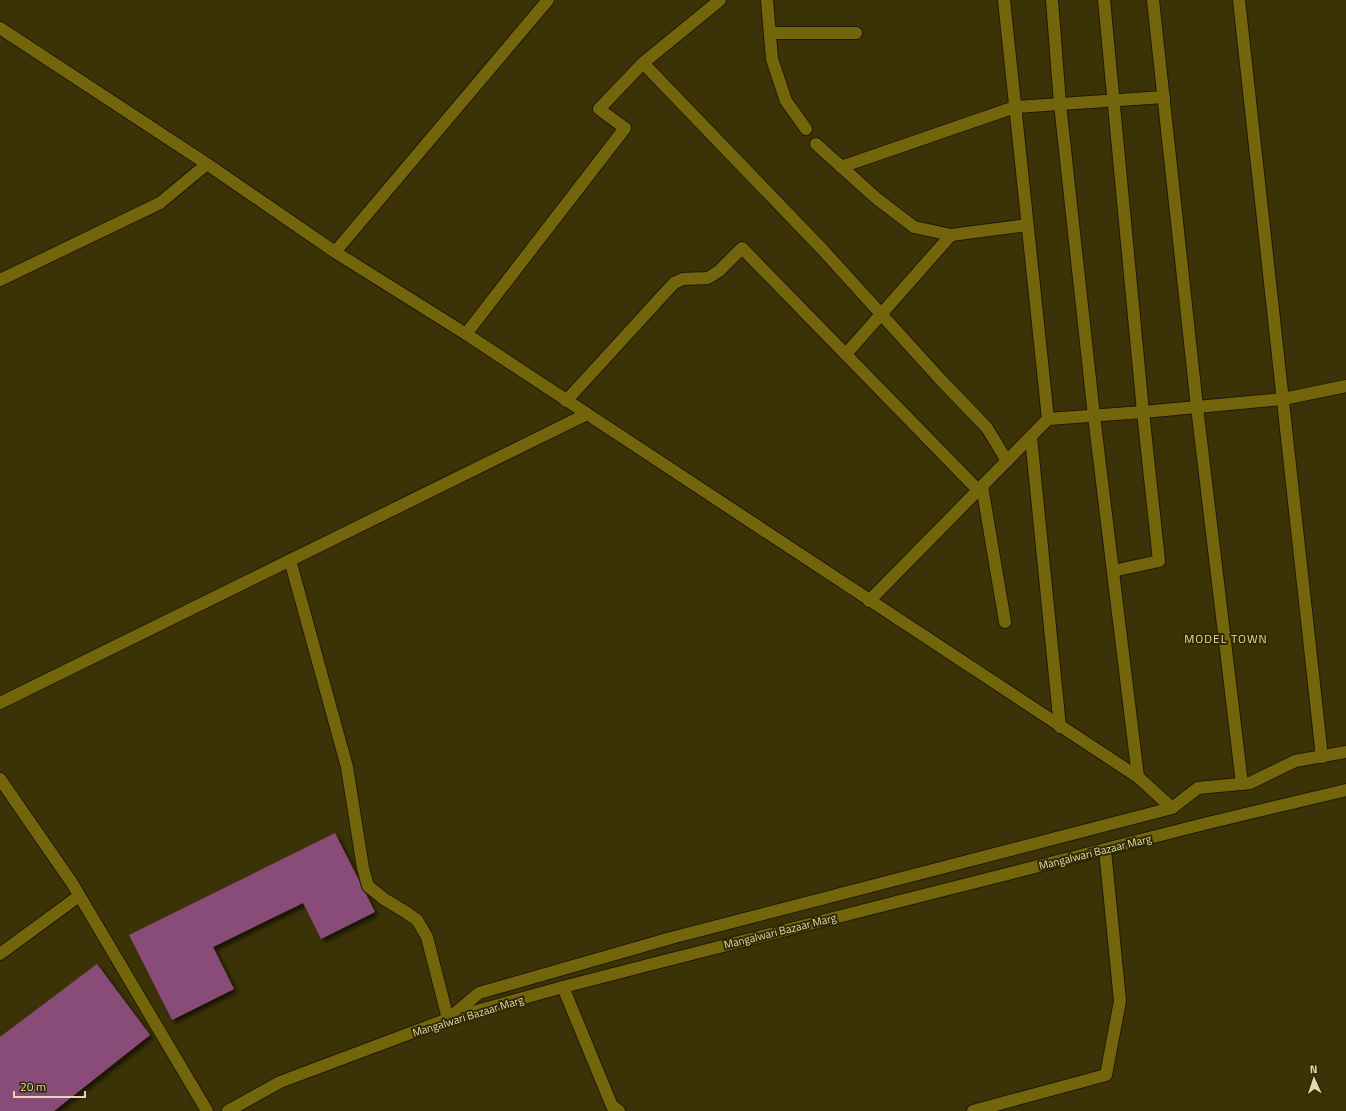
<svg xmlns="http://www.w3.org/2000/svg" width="1346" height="1111" font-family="'Titillium Web',sans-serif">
	<defs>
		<filter id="shadow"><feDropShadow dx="3.5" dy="3.5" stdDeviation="2" flood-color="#0009"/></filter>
	</defs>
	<rect width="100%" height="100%" fill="#3b3307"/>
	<g fill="#894b77" filter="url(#shadow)">
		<path d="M335,833l40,79 -54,27 -18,-36 -90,44 21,42 -62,31 -43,-85z"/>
		<path d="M97,964l53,71 -96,76h-54v-74z"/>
	</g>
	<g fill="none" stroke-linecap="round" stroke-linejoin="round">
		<defs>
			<g id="minor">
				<path d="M767,0l5,59 14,42 20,28"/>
				<path d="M1004,0l44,419"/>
				<path d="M1052,0l8,104 34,312 44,361"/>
				<path d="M1153,0l44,407 45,377"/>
				<path d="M1239,0l83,757"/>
				<path d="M0,28l207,136 128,88 131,82 672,443 34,31"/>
				<path d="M770,33h86"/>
				<path d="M643,63l179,186 118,130 47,49 20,33"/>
				<path d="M816,144l60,54 38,29 37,8 76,-10"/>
				<path d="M841,167l174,-60 149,-10"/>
				<path d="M335,252l213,-252"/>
				<path d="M0,280l160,-77 47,-39"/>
				<path d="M466,334l159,-206 -26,-19 44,-46 77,-63"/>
				<path d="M846,354l105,-119"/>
				<path d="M566,401l108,-118 9,-4 25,-1 11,-7 23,-23 236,242"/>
				<path d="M1031,437l29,290"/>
				<path d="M982,486l23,136"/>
				<path d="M290,560l57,207 16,101 5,18 16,13 20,12 13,9 10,17 21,82 31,-26 192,-55 501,-130 26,-20 52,-5 45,-22 51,-9"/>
				<path d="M1113,571l46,-10 -16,-149 140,-13 63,-13"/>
				<path d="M869,601l179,-182 95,-7 -39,-412"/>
				<path d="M0,703l587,-289"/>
				<path d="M0,779l72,104 135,228"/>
				<path d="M0,954l79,-58"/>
				<path d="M563,987l49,119 7,5"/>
				<path d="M228,1111l52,-29 168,-63 115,-32 97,-25 548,-139 138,-33"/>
				<path d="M973,1111l133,-36 14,-74 -15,-151"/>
			</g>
		</defs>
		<use href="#minor" stroke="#201b03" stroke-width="14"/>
		<use href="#minor" stroke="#73650b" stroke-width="12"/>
	</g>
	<g text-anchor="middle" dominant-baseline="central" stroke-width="4" stroke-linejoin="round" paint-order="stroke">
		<g font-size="11" fill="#e0d9b3" stroke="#312900">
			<text transform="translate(1095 852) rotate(-14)">Mangalwari Bazaar Marg</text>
			<text transform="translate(780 931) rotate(-14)">Mangalwari Bazaar Marg</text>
			<text transform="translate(468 1016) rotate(-17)">Mangalwari Bazaar Marg</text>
		</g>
		<g font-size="12" letter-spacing="1" fill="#e0d9b3" stroke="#312900">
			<text x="1226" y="638">MODEL TOWN</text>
		</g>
	</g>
	<g transform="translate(1314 1079) rotate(357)" stroke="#312900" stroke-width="3" paint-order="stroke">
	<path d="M0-3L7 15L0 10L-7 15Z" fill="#e0d9b3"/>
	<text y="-6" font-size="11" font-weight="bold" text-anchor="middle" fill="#e0d9b3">N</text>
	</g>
	<path d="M14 1091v6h71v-6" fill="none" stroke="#e0d9b3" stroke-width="2"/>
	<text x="20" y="1091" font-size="12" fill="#e0d9b3" stroke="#312900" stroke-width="3" paint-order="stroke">20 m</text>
</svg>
